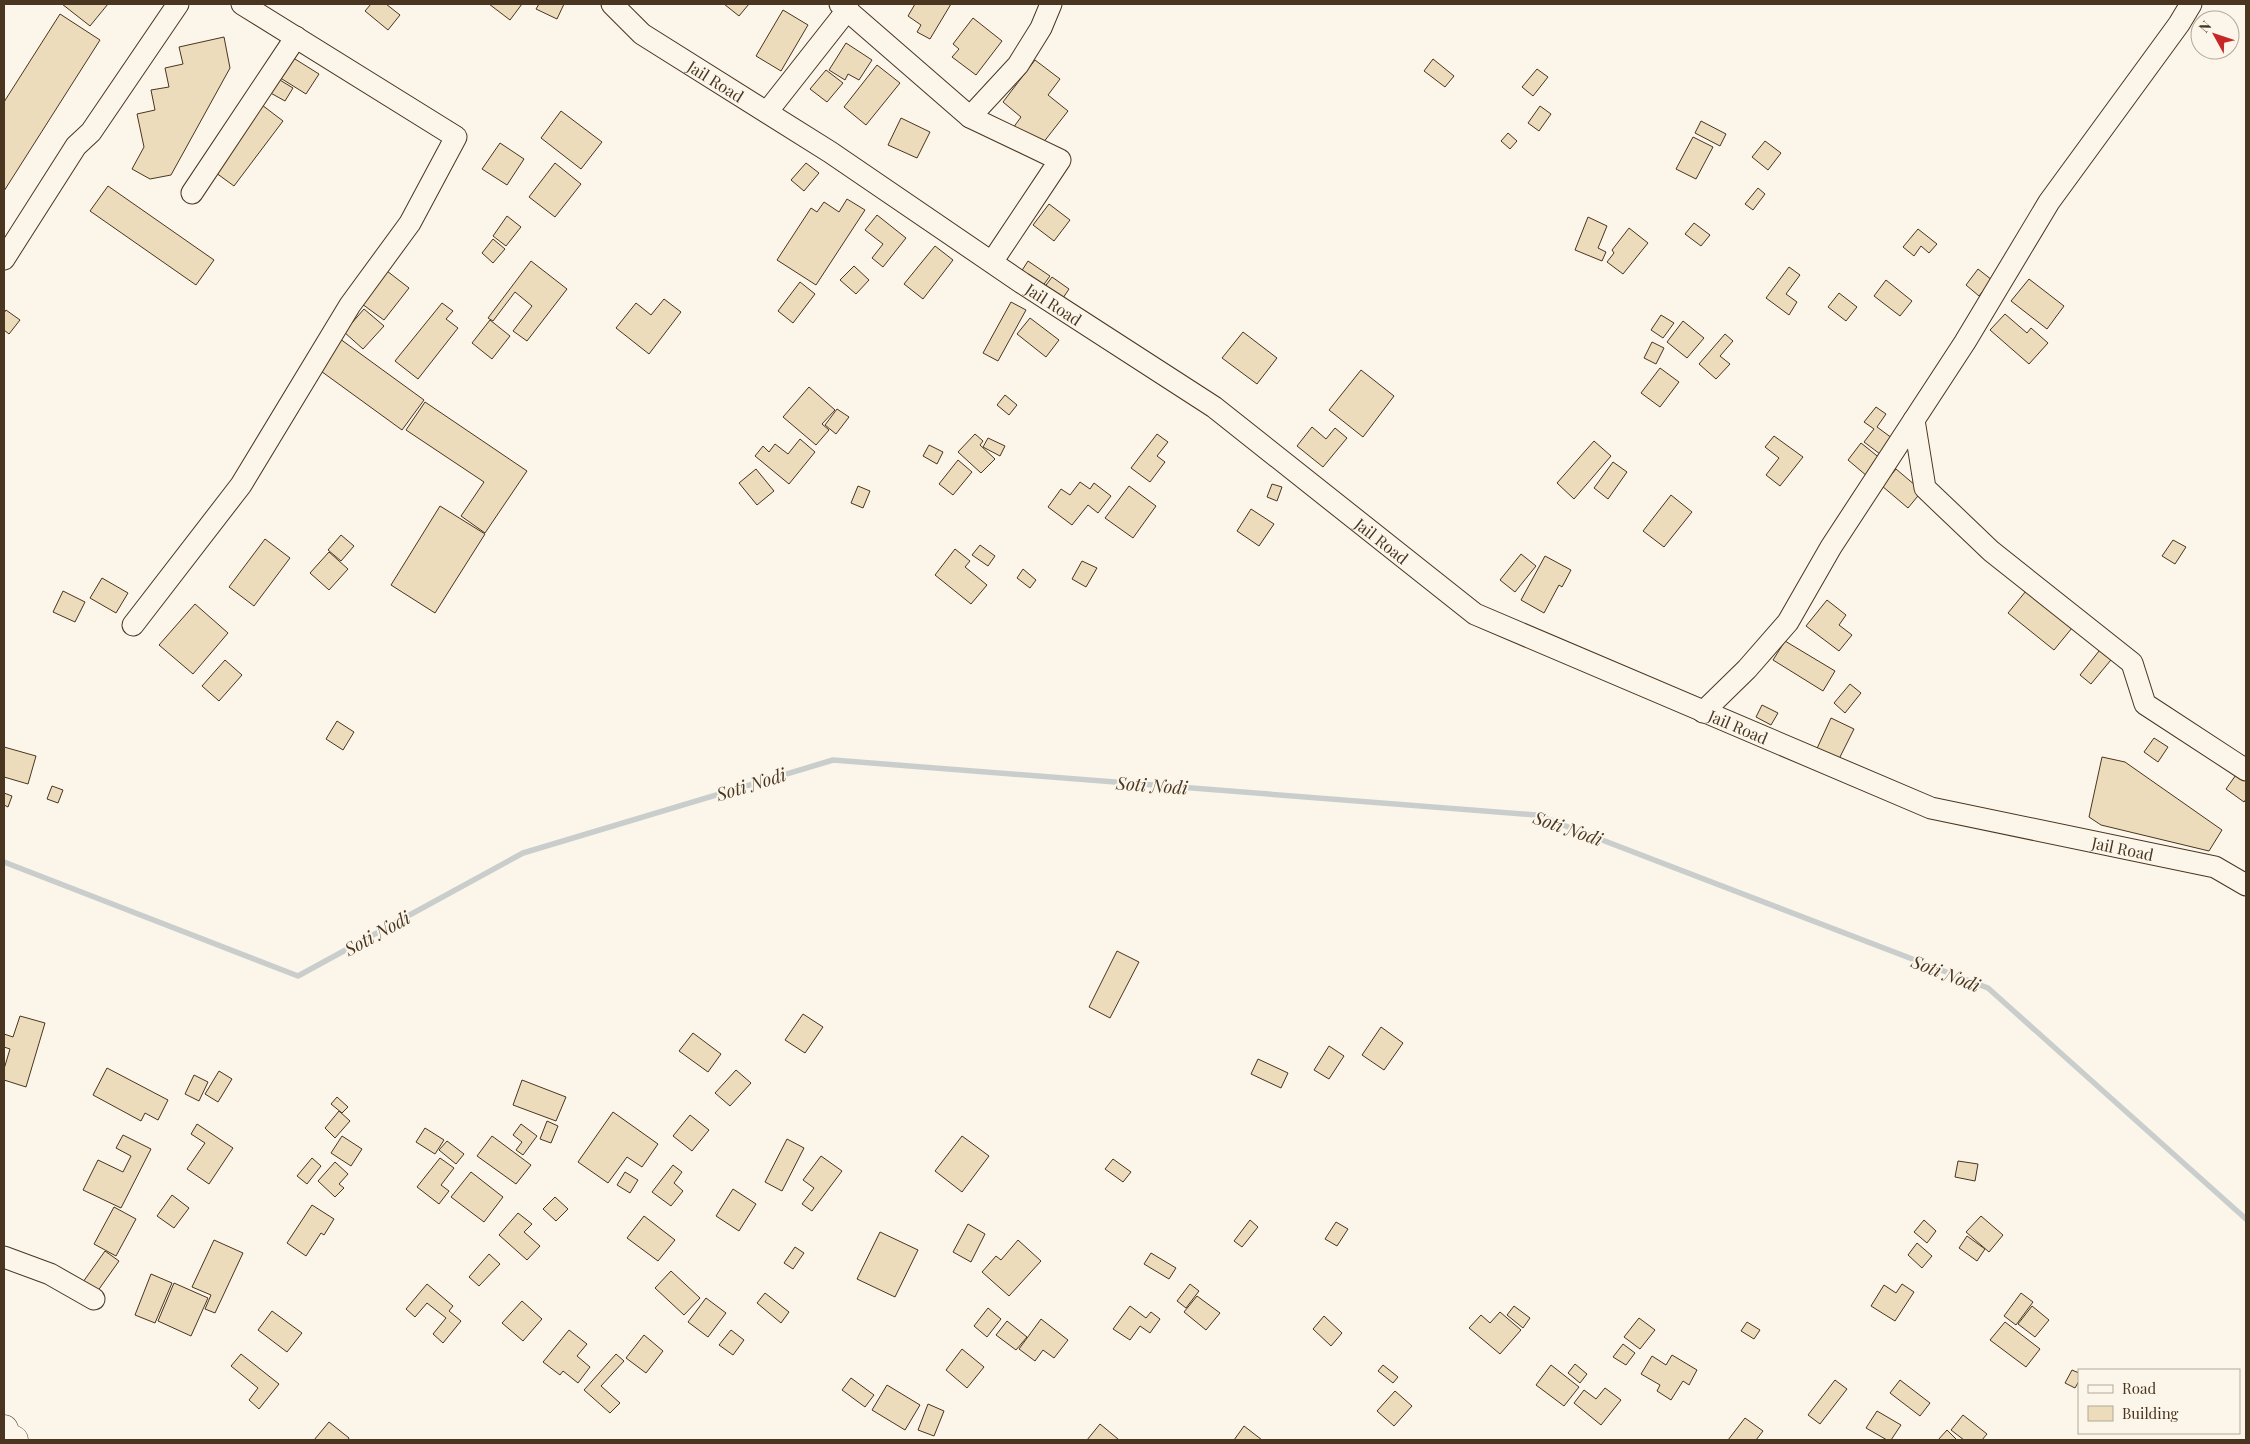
<svg xmlns="http://www.w3.org/2000/svg" width="2250" height="1444" font-family="'Playfair Display',serif">
	<rect width="100%" height="100%" fill="#fbf6e9"/>
	<g fill="none" stroke-linecap="round" stroke-linejoin="round">
		<path stroke="#c9cecd" stroke-width="5.5" d="M4,862l294,114 225,-123 310,-93 704,55 451,173 258,231"/>
	</g>
	<g fill="#ecdcbc" stroke="#4a3520">
		<path d="M62,4h46l-18,22z"/>
		<path d="M371,4h15l14,11 -12,15 -23,-19z"/>
		<path d="M489,4h33l-12,16z"/>
		<path d="M539,4h25l-7,15 -21,-10z"/>
		<path d="M724,4h25l-10,12z"/>
		<path d="M915,4h36l-21,35 -13,-7 4,-7 -13,-9z"/>
		<path d="M783,10l25,15 -27,46 -25,-15z"/>
		<path d="M60,14l40,26 -96,151v-89z"/>
		<path d="M973,18l29,23 -26,34 -24,-18 7,-8 -6,-5z"/>
		<path d="M224,37l6,31 -59,107 -21,4 -18,-10 12,-22 -7,-33 18,-4 -4,-20 18,-3 -4,-19 18,-4 -4,-17z"/>
		<path d="M846,43l26,17 -13,20 -11,-6 -3,6 -16,-10z"/>
		<path d="M287,54l32,20 -13,20 -32,-20z"/>
		<path d="M1433,59l21,17 -9,11 -21,-16z"/>
		<path d="M1035,60l25,19 -12,16 20,16 -29,37 -26,-20 8,-11 -18,-15z"/>
		<path d="M877,65l23,18 -34,42 -22,-18z"/>
		<path d="M1537,69l11,8 -15,19 -11,-9z"/>
		<path d="M826,70l17,13 -16,19 -17,-13z"/>
		<path d="M275,77l18,11 -8,13 -18,-10z"/>
		<path d="M262,105l21,16 -49,65 -22,-16z"/>
		<path d="M1540,106l11,8 -12,17 -11,-8z"/>
		<path d="M561,111l41,31 -21,27 -40,-31z"/>
		<path d="M901,118l29,14 -13,26 -29,-13z"/>
		<path d="M1701,121l25,13 -6,12 -25,-13z"/>
		<path d="M1508,133l9,8 -7,8 -9,-8z"/>
		<path d="M1693,137l20,10 -17,32 -20,-10z"/>
		<path d="M1765,141l16,12 -13,17 -16,-13z"/>
		<path d="M500,143l24,16 -17,26 -25,-16z"/>
		<path d="M555,163l26,21 -26,33 -26,-20z"/>
		<path d="M806,163l13,10 -15,18 -13,-11z"/>
		<path d="M108,186l106,74 -18,25 -106,-74z"/>
		<path d="M1758,188l7,6 -12,16 -8,-6z"/>
		<path d="M847,199l18,11 -49,75 -39,-25 34,-52 6,4 7,-10 15,10z"/>
		<path d="M1049,204l21,16 -16,21 -21,-16z"/>
		<path d="M877,215l29,23 -23,29 -11,-9 11,-14 -18,-14z"/>
		<path d="M507,216l14,11 -15,19 -13,-10z"/>
		<path d="M1588,217l19,9 -9,22 8,4 -4,9 -27,-11z"/>
		<path d="M1694,223l16,12 -9,11 -16,-12z"/>
		<path d="M1629,228l19,15 -25,31 -16,-12 7,-9 -2,-3z"/>
		<path d="M1918,229l19,15 -8,9 -8,-7 -7,10 -11,-9z"/>
		<path d="M493,239l12,10 -12,14 -11,-10z"/>
		<path d="M935,246l18,14 -30,39 -19,-15z"/>
		<path d="M531,261l36,28 -40,52 -14,-10 19,-25 -17,-14 -22,29 -5,-3z"/>
		<path d="M1028,261l22,15 -8,11 -21,-15z"/>
		<path d="M854,266l15,14 -13,14 -16,-14z"/>
		<path d="M1789,267l11,8 -14,19 11,8 -8,13 -23,-17z"/>
		<path d="M1978,269l14,11 -13,16 -13,-11z"/>
		<path d="M387,271l22,17 -25,32 -22,-16z"/>
		<path d="M1052,277l17,12 -10,15 -18,-12z"/>
		<path d="M2029,279l35,27 -17,23 -36,-28z"/>
		<path d="M1886,280l26,21 -12,15 -26,-20z"/>
		<path d="M800,282l15,12 -22,29 -15,-12z"/>
		<path d="M1839,293l18,14 -11,14 -18,-14z"/>
		<path d="M664,299l17,13 -32,42 -33,-26 20,-25 15,12z"/>
		<path d="M1011,302l15,8 -28,51 -15,-8z"/>
		<path d="M442,303l11,8 -7,8 12,9 -40,51 -23,-18z"/>
		<path d="M364,309l20,17 -21,23 -19,-17z"/>
		<path d="M6,310l14,10 -11,14 -5,-4v-17z"/>
		<path d="M2005,314l22,19 4,-5 17,15 -19,21 -39,-34z"/>
		<path d="M1661,315l13,8 -11,15 -12,-8z"/>
		<path d="M1030,318l29,22 -13,17 -29,-23z"/>
		<path d="M490,320l20,16 -18,23 -20,-16z"/>
		<path d="M1683,321l21,17 -17,20 -20,-16z"/>
		<path d="M1243,332l34,26 -20,26 -35,-26z"/>
		<path d="M1725,334l8,7 -13,15 10,8 -14,15 -17,-15z"/>
		<path d="M336,336l88,64 -22,30 -88,-64z"/>
		<path d="M1652,342l12,6 -8,16 -12,-6z"/>
		<path d="M1660,368l19,14 -19,25 -19,-14z"/>
		<path d="M1361,370l33,26 -31,41 -34,-27z"/>
		<path d="M809,387l26,23 -13,14 7,6 -13,15 -33,-28z"/>
		<path d="M1005,395l12,10 -8,10 -12,-10z"/>
		<path d="M425,402l102,69 -42,62 -24,-17 23,-34 -78,-52z"/>
		<path d="M1876,407l10,7 -9,13 19,14 -12,16 -20,-15 10,-13 -10,-7z"/>
		<path d="M837,409l12,8 -13,17 -11,-9z"/>
		<path d="M1312,427l14,12 9,-11 12,10 -24,29 -26,-21z"/>
		<path d="M975,434l8,7 -3,4 15,14 -14,14 -23,-21z"/>
		<path d="M1157,434l11,8 -11,14 8,6 -15,20 -19,-14z"/>
		<path d="M1774,436l29,21 -23,29 -14,-11 13,-17 -14,-11z"/>
		<path d="M988,438l17,8 -5,10 -17,-9z"/>
		<path d="M800,439l15,13 -26,32 -34,-28 8,-10 6,6 6,-8 13,10z"/>
		<path d="M1594,441l17,15 -37,43 -17,-16z"/>
		<path d="M1861,443l20,16 -14,17 -19,-16z"/>
		<path d="M929,445l14,7 -6,12 -14,-8z"/>
		<path d="M958,460l14,12 -19,23 -14,-11z"/>
		<path d="M1613,462l14,10 -19,27 -14,-11z"/>
		<path d="M756,469l18,22 -17,14 -18,-22z"/>
		<path d="M1896,469l26,22 -14,17 -26,-22z"/>
		<path d="M1080,482l10,7 4,-6 17,13 -13,17 -10,-8 -16,20 -24,-18 13,-18 9,6z"/>
		<path d="M1272,484l10,3 -5,14 -10,-4z"/>
		<path d="M858,486l12,5 -7,17 -12,-5z"/>
		<path d="M1129,486l27,20 -23,32 -28,-20z"/>
		<path d="M1671,495l21,17 -28,35 -21,-16z"/>
		<path d="M440,506l45,28 -50,79 -44,-28z"/>
		<path d="M1251,509l23,15 -15,22 -22,-15z"/>
		<path d="M341,535l13,11 -13,15 -13,-11z"/>
		<path d="M265,539l25,19 -36,48 -25,-19z"/>
		<path d="M2173,540l13,7 -11,17 -13,-8z"/>
		<path d="M980,545l15,11 -7,10 -16,-11z"/>
		<path d="M955,549l15,12 -5,6 22,18 -16,19 -36,-29z"/>
		<path d="M329,552l19,17 -19,21 -19,-17z"/>
		<path d="M1521,554l15,12 -21,26 -15,-12z"/>
		<path d="M1545,556l26,14 -9,17 -3,-2 -15,28 -23,-13z"/>
		<path d="M1082,561l15,7 -11,19 -14,-8z"/>
		<path d="M1023,569l13,11 -6,8 -13,-10z"/>
		<path d="M102,578l26,15 -12,20 -26,-15z"/>
		<path d="M63,591l22,11 -10,20 -22,-10z"/>
		<path d="M2026,591l46,37 -18,22 -46,-37z"/>
		<path d="M1827,600l19,15 -7,10 13,10 -13,16 -33,-25z"/>
		<path d="M195,604l33,29 -35,41 -34,-29z"/>
		<path d="M1785,641l50,30 -12,20 -50,-31z"/>
		<path d="M2103,646l12,9 -24,29 -11,-9z"/>
		<path d="M225,660l17,15 -23,26 -17,-15z"/>
		<path d="M1850,684l11,9 -16,20 -11,-10z"/>
		<path d="M1762,705l16,8 -7,12 -15,-8z"/>
		<path d="M1831,718l23,11 -18,36 -22,-10z"/>
		<path d="M337,721l17,11 -11,18 -17,-11z"/>
		<path d="M2154,738l14,9 -10,15 -14,-10z"/>
		<path d="M4,747l32,9 -8,28 -24,-7z"/>
		<path d="M2102,757l23,5 97,68 -13,21 -108,-26 -12,-8z"/>
		<path d="M2238,772l8,5v22l-2,3 -18,-13z"/>
		<path d="M52,786l11,4 -5,13 -11,-4z"/>
		<path d="M4,793l8,3 -4,11 -4,-2z"/>
		<path d="M1117,951l22,11 -29,56 -21,-11z"/>
		<path d="M803,1014l20,13 -18,26 -20,-13z"/>
		<path d="M20,1016l25,7 -19,64 -22,-7v-11l6,-20 -6,-2v-13l9,3z"/>
		<path d="M1381,1027l22,16 -19,27 -22,-15z"/>
		<path d="M693,1033l28,21 -13,18 -29,-21z"/>
		<path d="M1329,1046l15,10 -15,23 -15,-9z"/>
		<path d="M1258,1059l30,14 -7,15 -30,-14z"/>
		<path d="M107,1068l61,32 -10,20 -13,-7 -4,8 -48,-26z"/>
		<path d="M736,1070l15,13 -21,23 -15,-13z"/>
		<path d="M219,1071l13,8 -14,23 -13,-8z"/>
		<path d="M194,1075l14,7 -9,19 -14,-7z"/>
		<path d="M522,1080l44,17 -10,24 -43,-16z"/>
		<path d="M337,1097l11,10 -6,6 -11,-9z"/>
		<path d="M339,1111l11,10 -15,17 -10,-10z"/>
		<path d="M613,1112l45,32 -16,23 -15,-10 -19,26 -30,-21z"/>
		<path d="M690,1115l19,15 -17,21 -19,-15z"/>
		<path d="M547,1121l11,5 -7,17 -11,-4z"/>
		<path d="M197,1124l36,24 -24,36 -22,-15 18,-26 -14,-9z"/>
		<path d="M521,1124l16,12 -14,19 -7,-5 6,-8 -9,-7z"/>
		<path d="M425,1128l19,12 -9,14 -19,-12z"/>
		<path d="M123,1135l28,14 -30,59 -38,-18 15,-30 25,12 8,-16 -15,-8z"/>
		<path d="M342,1136l20,13 -11,17 -20,-13z"/>
		<path d="M492,1136l39,29 -15,19 -39,-28z"/>
		<path d="M962,1136l27,20 -27,36 -27,-21z"/>
		<path d="M787,1139l17,9 -22,43 -17,-9z"/>
		<path d="M447,1141l17,13 -8,10 -17,-14z"/>
		<path d="M821,1156l21,15 -30,40 -10,-7 12,-16 -11,-8z"/>
		<path d="M312,1158l9,8 -14,18 -10,-8z"/>
		<path d="M440,1158l14,10 -13,17 8,6 -10,13 -22,-17z"/>
		<path d="M1113,1159l18,13 -8,10 -18,-13z"/>
		<path d="M1958,1161l20,3 -3,17 -20,-4z"/>
		<path d="M335,1162l13,12 -9,10 5,4 -9,9 -17,-16z"/>
		<path d="M673,1165l9,7 -8,11 9,8 -12,15 -19,-14z"/>
		<path d="M471,1172l32,25 -19,25 -33,-25z"/>
		<path d="M625,1172l13,8 -8,13 -13,-8z"/>
		<path d="M733,1189l23,15 -17,27 -23,-15z"/>
		<path d="M172,1195l17,13 -15,20 -17,-12z"/>
		<path d="M555,1197l13,12 -12,12 -13,-12z"/>
		<path d="M312,1205l22,14 -10,16 -3,-2 -15,23 -19,-13z"/>
		<path d="M114,1207l22,12 -20,37 -22,-12z"/>
		<path d="M518,1213l14,11 -8,8 16,14 -13,14 -28,-25z"/>
		<path d="M644,1216l31,24 -17,21 -31,-23z"/>
		<path d="M1981,1216l22,19 -14,17 -23,-20z"/>
		<path d="M1250,1220l8,7 -16,20 -8,-6z"/>
		<path d="M1924,1220l12,11 -9,12 -13,-11z"/>
		<path d="M1336,1222l12,7 -11,17 -12,-7z"/>
		<path d="M968,1224l17,10 -14,28 -18,-10z"/>
		<path d="M880,1232l38,18 -23,47 -38,-18z"/>
		<path d="M1967,1236l18,13 -8,12 -18,-13z"/>
		<path d="M214,1240l29,13 -28,60 -10,-4 6,-14 -19,-8z"/>
		<path d="M1018,1240l23,21 -32,35 -27,-24 14,-16 5,4z"/>
		<path d="M1917,1243l15,13 -10,12 -14,-13z"/>
		<path d="M795,1247l9,6 -11,16 -9,-6z"/>
		<path d="M105,1251l14,10 -22,31 -14,-10z"/>
		<path d="M1151,1253l25,15 -7,11 -25,-15z"/>
		<path d="M489,1254l11,10 -21,22 -10,-9z"/>
		<path d="M671,1271l29,27 -16,17 -29,-27z"/>
		<path d="M151,1274l21,9 -17,40 -20,-8z"/>
		<path d="M174,1283l34,15 -17,38 -33,-15z"/>
		<path d="M427,1284l26,22 -4,5 12,10 -18,22 -10,-9 13,-16 -19,-15 -12,14 -9,-8z"/>
		<path d="M1190,1284l9,7 -13,17 -9,-7z"/>
		<path d="M1902,1284l12,8 -19,29 -24,-15 13,-21 12,8z"/>
		<path d="M765,1293l24,19 -8,11 -24,-20z"/>
		<path d="M2021,1293l12,9 -17,23 -12,-9z"/>
		<path d="M1197,1296l23,17 -14,17 -22,-18z"/>
		<path d="M706,1298l20,15 -18,24 -20,-15z"/>
		<path d="M522,1301l20,18 -19,22 -21,-18z"/>
		<path d="M1130,1306l16,12 5,-6 9,7 -10,14 -10,-7 -10,14 -17,-11z"/>
		<path d="M1514,1306l16,12 -7,10 -16,-13z"/>
		<path d="M2032,1306l17,14 -14,17 -17,-13z"/>
		<path d="M988,1308l13,11 -14,18 -13,-11z"/>
		<path d="M272,1311l30,22 -15,19 -29,-22z"/>
		<path d="M1500,1312l21,18 -21,24 -31,-26 12,-13 9,8z"/>
		<path d="M1324,1316l18,17 -11,13 -18,-17z"/>
		<path d="M1639,1318l16,12 -15,19 -16,-12z"/>
		<path d="M1041,1319l27,21 -14,18 -11,-8 -8,11 -16,-12z"/>
		<path d="M1007,1321l20,16 -11,13 -20,-15z"/>
		<path d="M1747,1322l13,8 -6,9 -13,-8z"/>
		<path d="M2005,1322l35,27 -14,18 -36,-27z"/>
		<path d="M569,1330l18,14 -10,12 13,11 -12,16 -15,-12 -3,4 -17,-13z"/>
		<path d="M731,1330l13,10 -11,15 -14,-10z"/>
		<path d="M644,1335l19,16 -17,22 -20,-15z"/>
		<path d="M1623,1344l12,9 -9,12 -13,-8z"/>
		<path d="M962,1349l22,18 -17,21 -21,-18z"/>
		<path d="M241,1354l38,30 -20,25 -10,-9 9,-12 -27,-22z"/>
		<path d="M616,1354l8,7 -23,25 19,17 -10,10 -26,-23z"/>
		<path d="M1672,1355l25,15 -8,15 -6,-4 -12,19 -14,-9 3,-6 -19,-11 11,-18 14,9z"/>
		<path d="M1575,1364l12,10 -7,9 -12,-10z"/>
		<path d="M1383,1365l15,12 -5,6 -15,-12z"/>
		<path d="M1551,1365l28,22 -15,19 -28,-21z"/>
		<path d="M2072,1370l7,3v8l-4,7 -10,-5z"/>
		<path d="M851,1378l23,17 -9,12 -23,-17z"/>
		<path d="M1835,1380l12,9 -27,35 -12,-9z"/>
		<path d="M1900,1380l30,23 -10,13 -30,-23z"/>
		<path d="M887,1385l33,20 -15,25 -33,-20z"/>
		<path d="M1605,1388l16,12 -20,25 -27,-22 10,-13 12,9z"/>
		<path d="M1395,1391l17,15 -18,20 -17,-15z"/>
		<path d="M928,1404l16,7 -10,25 -16,-6z"/>
		<path d="M1877,1411l24,14 -10,15h-4l-21,-12z"/>
		<path d="M1963,1415l24,19 -5,6h-18l-13,-10z"/>
		<path d="M1745,1418l18,13 -7,9h-28z"/>
		<path d="M329,1422l20,16 -1,2h-34z"/>
		<path d="M1100,1424l18,15 -1,1h-30z"/>
		<path d="M1244,1426l18,14h-28z"/>
		<path d="M1947,1430l10,10h-19z"/>
	</g>
	<g fill="none" stroke-linecap="round" stroke-linejoin="round">
		<defs>
			<g id="minor">
				<path id="s1" d="M612,4l30,30 188,118 192,131 192,124 261,207 456,194 284,59 31,18"/>
				<path d="M840,4l130,113 90,43 -68,102"/>
				<path d="M767,112l81,-103"/>
				<path d="M970,117l48,-52 23,-37 10,-24"/>
				<path d="M192,193l104,-156"/>
				<path d="M4,259l72,-113 15,-14 87,-128"/>
				<path d="M1914,420l11,68 66,63 141,112 13,41 101,66"/>
				<path d="M133,625l108,-140 109,-180 60,-82 46,-86 -214,-133"/>
				<path d="M1703,712l44,-43 41,-47 43,-75 134,-205 84,-140 130,-178 12,-20"/>
				<path d="M4,1257l46,17 44,25"/>
			</g>
			<path id="highway" d="M4,1429l3,7 7,4"/>
		</defs>
		<use href="#minor" stroke="#4a3520" stroke-width="23"/>
		<use href="#highway" stroke="#4a3520" stroke-width="29"/>
		<use href="#minor" stroke="#fbf6e9" stroke-width="21"/>
		<use href="#highway" stroke="#fbf6e9" stroke-width="28"/>
	</g>
	<g text-anchor="middle" dominant-baseline="central" stroke-width="4" stroke-linejoin="round" paint-order="stroke">
		<g font-size="16" fill="#4a3520" stroke="#fbf6e9">
			<text stroke="none"><textPath href="#s1" startOffset="130">Jail Road</textPath></text>
			<text stroke="none"><textPath href="#s1" startOffset="535">Jail Road</textPath></text>
			<text stroke="none"><textPath href="#s1" startOffset="940">Jail Road</textPath></text>
			<text stroke="none"><textPath href="#s1" startOffset="1345">Jail Road</textPath></text>
			<text stroke="none"><textPath href="#s1" startOffset="1750">Jail Road</textPath></text>
		</g>
		<g font-size="18" font-style="italic" fill="#4a3520" stroke="#fbf6e9">
			<text transform="translate(751 784) rotate(-17)">Soti Nodi</text>
			<text transform="translate(1152 785) rotate(4)">Soti Nodi</text>
			<text transform="translate(1568 828) rotate(19)">Soti Nodi</text>
			<text transform="translate(377 933) rotate(-29)">Soti Nodi</text>
			<text transform="translate(1946 973) rotate(21)">Soti Nodi</text>
		</g>
	</g>
	<rect width="2250" height="1444" fill="none" stroke="#4a3520" stroke-width="10"/>
	<rect x="2078" y="1369" width="162" height="65" fill="#fbf6e9" stroke="#b4a999"/>
	<rect x="2088" y="1385" width="25" height="8" fill="#fbf6e9" stroke="#b4a999"/>
	<text x="2122" y="1394" font-size="15" fill="#4a3520">Road</text>
	<rect x="2088" y="1406" width="25" height="15" fill="#ecdcbc" stroke="#b4a999"/>
	<text x="2122" y="1419" font-size="15" fill="#4a3520">Building</text>
	<g transform="translate(2215 35) rotate(310)"><circle r="24" fill="#fbf6e9" stroke="#b4a999"/>
	<path d="M0-4L9 19L0 12L-9 19Z" fill="#c62828"/>
	<text y="-8" font-size="14" font-weight="bold" text-anchor="middle" fill="#4a3520">N</text>
	</g>
</svg>
